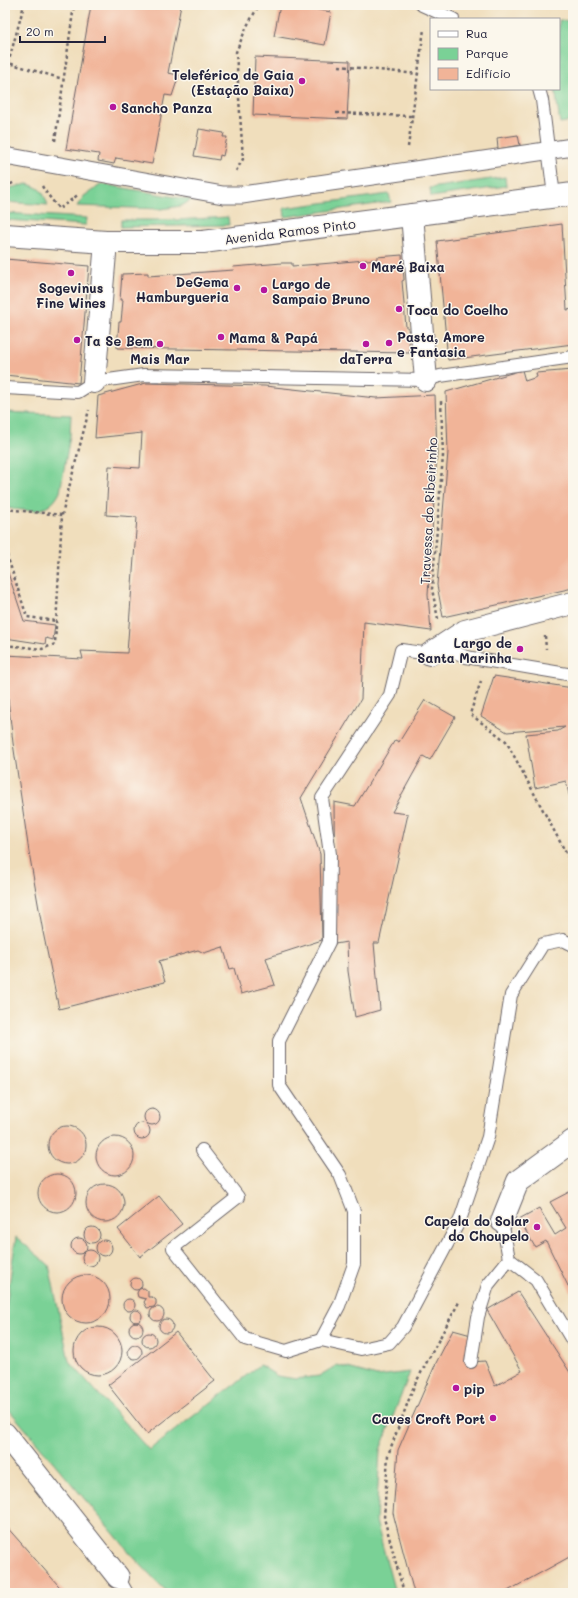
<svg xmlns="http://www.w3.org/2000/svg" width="578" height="1598" font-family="Mali,sans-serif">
	<rect width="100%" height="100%" fill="#fbf7ec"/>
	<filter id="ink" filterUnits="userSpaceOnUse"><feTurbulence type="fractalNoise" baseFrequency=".025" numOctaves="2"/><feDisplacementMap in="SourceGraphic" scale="8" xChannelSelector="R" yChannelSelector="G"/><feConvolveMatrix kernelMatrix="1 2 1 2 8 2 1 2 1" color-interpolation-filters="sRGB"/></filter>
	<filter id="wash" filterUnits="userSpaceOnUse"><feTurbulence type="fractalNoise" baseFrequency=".012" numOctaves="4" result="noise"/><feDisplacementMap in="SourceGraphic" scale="16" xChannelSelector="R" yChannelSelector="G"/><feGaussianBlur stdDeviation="0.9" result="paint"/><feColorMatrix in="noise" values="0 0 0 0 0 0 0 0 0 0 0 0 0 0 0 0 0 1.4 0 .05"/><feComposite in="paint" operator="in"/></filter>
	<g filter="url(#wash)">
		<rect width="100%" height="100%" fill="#f0debc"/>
		<g fill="#7ad196" stroke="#4e7a68">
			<path d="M559,20l14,1v100l-13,2 -5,-34h4z"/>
			<path d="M505,177l1,9 -75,11 -1,-9z"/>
			<path d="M27,184c15,4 16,8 21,21l-43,-3v-11l5,-3z"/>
			<path d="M102,184l90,16 -11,6 -20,3 -84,-3 7,-10z"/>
			<path d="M389,194l2,8 -106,15 -1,-9z"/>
			<path d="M5,213l82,5 -1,7 -81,-5z"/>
			<path d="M228,217l1,8 -108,2v-7h55z"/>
			<path d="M5,412l66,3 -1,21 -10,56c-12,25 -33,18 -55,16z"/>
			<path d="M16,1237l33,28 20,96 80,89 111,-85 17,11 19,3 23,-3 18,-11 40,11 33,-4 -30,78 -4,71 19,72h-227l-31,-32 -132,-156v-91z"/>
		</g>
		<g id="blocks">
			<g fill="#f1b498">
				<path d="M91,5h90l-13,68 11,2 -7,21 -7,-1 -13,69 -36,-6 -2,6 -16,-3 1,-7 -33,-5z"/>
				<path d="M280,5h10l41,7 -6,33 -51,-9z"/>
				<path d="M255,57l95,4 -3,58 -94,-4z"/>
				<path d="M199,129l25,4 -1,4h4l-4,19 -3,-1 -1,5 -25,-4z"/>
				<path d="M518,135l2,10 -22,4 -1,-11z"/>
				<path d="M562,224l5,86 6,-1v35l-125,16 -11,-119z"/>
				<path d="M402,255l2,25 -2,1 4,46h2l2,26 -293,-5 2,-26h2l2,-22h-3l2,-26 26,-1v3l57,-4 29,-2 -1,-3 49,-4h10v3l28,-2 57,-5v-2z"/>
				<path d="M5,259l84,7 -10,117 -74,-8z"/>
				<path d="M522,370l3,11 12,-4 -1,-4 37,-3v218l-130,29 -6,-32 11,-133 -2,-60z"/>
				<path d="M146,383l119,3 111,12 59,-3 2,58 -9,142 3,36 -67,-9 -3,77 -60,99 19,56 2,86 -56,18 9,27 -34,9 -7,-26 -4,1 -7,-22 -19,6 -6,-3 -39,11 6,21 -106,27 -16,-77 -14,-80 -16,-109 -8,-71v-17l78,4 -2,-8 46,2 10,-136 -31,-2 3,-49 31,2 2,-35 -47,5 3,-42z"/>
				<path d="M5,564l19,57 31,4 -2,15 -7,-2 -1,6 -40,-6z"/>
				<path d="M494,676l79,12v124l-7,-31 -31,7 -9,-54 32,-3 7,-4 -58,5 -26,-16z"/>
				<path d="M425,700l30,17 -25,43 -7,-4 -31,56 16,2 -29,129h-5l6,67 -25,7 -7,-46 -1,-29 -12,2 -1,-142 21,4 40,-66 4,2z"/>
				<circle cx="152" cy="1117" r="8"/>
				<circle cx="142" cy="1131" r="8"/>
				<circle cx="67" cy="1145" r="19"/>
				<circle cx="115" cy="1156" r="19"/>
				<circle cx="57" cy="1193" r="19"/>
				<circle cx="105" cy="1203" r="19"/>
				<path d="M573,1190v106l-27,-55 -11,6 -16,-28 20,-11 16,27 11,-7 -16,-26z"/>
				<path d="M159,1196l23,28 -42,33 -22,-28z"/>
				<circle cx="92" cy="1235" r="8"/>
				<circle cx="79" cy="1246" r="8"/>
				<circle cx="104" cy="1248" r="8"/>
				<circle cx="90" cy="1258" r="8"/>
				<circle cx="86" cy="1299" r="24"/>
				<circle cx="136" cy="1284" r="6"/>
				<path d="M144,1288l4,3v6h4l4,3v4l-2,3 -7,1 -3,-6 2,-3 -8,-2 -1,-4 2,-4z"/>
				<path d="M518,1292l55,85v178l-69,38h-90l-21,-80 5,-63 38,-87 17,-33 18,5v27l14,-1 10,25 27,-15 -35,-61z"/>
				<circle cx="129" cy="1305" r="6"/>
				<circle cx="157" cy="1314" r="7"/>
				<circle cx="136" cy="1316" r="6"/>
				<circle cx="166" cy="1326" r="7"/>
				<circle cx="136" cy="1329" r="7"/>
				<circle cx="98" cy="1351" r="24"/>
				<path d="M176,1332l39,49 -68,53 -39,-49z"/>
				<circle cx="149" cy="1340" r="7"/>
				<circle cx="135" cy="1352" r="7"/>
				<path d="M5,1525l53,60 7,8h-60z"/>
			</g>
		</g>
	</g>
	<g filter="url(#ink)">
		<use href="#blocks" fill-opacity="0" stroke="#6a6468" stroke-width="1"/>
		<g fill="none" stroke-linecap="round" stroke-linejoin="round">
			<defs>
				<g id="service">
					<path d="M422,5l31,14"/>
					<path d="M539,89l3,11 12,96"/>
					<path d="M5,388l73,4 16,-10 50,-7 282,5 14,-4 133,-19"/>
					<path d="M442,646l24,11 107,18"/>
					<path d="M202,1150l36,47 -65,51 72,91 41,12 35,-11 18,-34 15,-42v-53l-14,-36 -61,-90v-44l50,-99 1,-88 -8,-56 68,-103 11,-45 29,4"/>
					<path d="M509,1259l27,21 37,62"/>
					<path d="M321,1340l40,9 28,-6 14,-16 57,-107 28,-83 23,-142 32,-51 20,-4 10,5"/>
					<path d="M471,1362l7,-45 10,-32 21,-26 -7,-38"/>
					<path d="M118,1577l9,16"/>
				</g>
				<path id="pedestrian" d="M5,156l218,39h19l331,-48"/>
				<g id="minor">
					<path d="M412,215l14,165"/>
					<path d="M5,235l101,7h97l370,-48"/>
					<path d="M94,382l12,-140"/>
					<path d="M430,654l35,-23 108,-28"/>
					<path d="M502,1221l16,-40 55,-40"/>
					<path d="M5,1434l113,143"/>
				</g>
			</defs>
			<use href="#service" stroke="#6a6468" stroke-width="14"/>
			<use href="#pedestrian" stroke="#6a6468" stroke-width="19"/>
			<use href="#minor" stroke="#6a6468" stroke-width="24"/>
			<g stroke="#6a6468" stroke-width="2.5" stroke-dasharray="3 3" stroke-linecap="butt">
				<path d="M5,62l58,17"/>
				<path d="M339,66l79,8"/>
				<path d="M5,75l19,-70"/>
				<path d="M336,113l75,3"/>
				<path d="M55,141l19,-136"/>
				<path d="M408,147l16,-118"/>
				<path d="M236,171l7,-12 -7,-107 11,-26 12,-21"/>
				<path d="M42,186l3,5 14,18 20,-15"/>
				<path d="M5,187l10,-5"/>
				<path d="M5,509l57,6"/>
				<path d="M5,529l2,7 -2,1"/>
				<path d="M5,549l22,68 30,4"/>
				<path d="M438,619l-6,-30 11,-133 -2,-55"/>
				<path d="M545,636l1,13"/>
				<path d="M5,645l37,4 13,-5 7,-129 27,-105"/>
				<path d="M481,681l-11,33 36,27 67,125"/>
				<path d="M404,1593l-20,-75 4,-63 26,-69 45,-84"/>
			</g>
			<use href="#service" stroke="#fff" stroke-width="12"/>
			<use href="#pedestrian" stroke="#fff" stroke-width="17"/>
			<use href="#minor" stroke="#fff" stroke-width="22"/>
		</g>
	</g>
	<g fill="#b5179e" stroke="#fbf7ec" stroke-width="1.5">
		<circle cx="302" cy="81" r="4"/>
		<circle cx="113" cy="107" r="4"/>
		<circle cx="363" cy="266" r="4"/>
		<circle cx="71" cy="273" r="4"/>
		<circle cx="237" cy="288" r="4"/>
		<circle cx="264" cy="290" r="4"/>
		<circle cx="399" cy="309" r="4"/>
		<circle cx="221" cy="337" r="4"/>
		<circle cx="77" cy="340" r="4"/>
		<circle cx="389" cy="343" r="4"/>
		<circle cx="160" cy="344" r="4"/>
		<circle cx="366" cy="344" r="4"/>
		<circle cx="520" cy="649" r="4"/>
		<circle cx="537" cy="1227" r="4"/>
		<circle cx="456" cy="1388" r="4"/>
		<circle cx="493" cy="1418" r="4"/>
	</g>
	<g text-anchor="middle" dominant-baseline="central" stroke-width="3" stroke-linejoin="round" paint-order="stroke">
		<g font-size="13" font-weight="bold" fill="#22223b" stroke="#fbf7ec" text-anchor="start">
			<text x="294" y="74" text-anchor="end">Teleférico de Gaia<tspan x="294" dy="15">(Estação Baixa)</tspan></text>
			<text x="121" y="107">Sancho Panza</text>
			<text x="371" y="266">Maré Baixa</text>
			<text x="229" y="281" text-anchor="end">DeGema<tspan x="229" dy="15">Hamburgueria</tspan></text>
			<text x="272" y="283">Largo de<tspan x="272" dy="15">Sampaio Bruno</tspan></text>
			<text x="71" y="287" text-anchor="middle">Sogevinus<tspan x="71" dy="15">Fine Wines</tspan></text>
			<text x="407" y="309">Toca do Coelho</text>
			<text x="397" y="336">Pasta, Amore<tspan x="397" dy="15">e Fantasia</tspan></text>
			<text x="229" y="337">Mama &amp; Papá</text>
			<text x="85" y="340">Ta Se Bem</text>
			<text x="160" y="358" text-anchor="middle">Mais Mar</text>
			<text x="366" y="358" text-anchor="middle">daTerra</text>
			<text x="512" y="642" text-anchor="end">Largo de<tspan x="512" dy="15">Santa Marinha</tspan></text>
			<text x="529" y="1220" text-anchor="end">Capela do Solar<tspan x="529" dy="15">do Choupelo</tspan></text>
			<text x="464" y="1388">pip</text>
			<text x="485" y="1418" text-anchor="end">Caves Croft Port</text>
		</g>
		<g font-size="13" fill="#22223b" stroke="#fbf7ec">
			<text transform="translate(290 231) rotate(-7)">Avenida Ramos Pinto</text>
			<text transform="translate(428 511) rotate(-87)">Travessa do Ribeirinho</text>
		</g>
	</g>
	<rect width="578" height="1598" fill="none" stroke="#fbf7ec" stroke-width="20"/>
	<rect x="430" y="18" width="130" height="72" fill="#fbf7ec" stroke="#a4a2a5"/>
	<rect x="438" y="31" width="20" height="6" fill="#ffffff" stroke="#a4a2a5"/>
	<text x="466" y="38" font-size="12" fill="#22223b">Rua</text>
	<rect x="438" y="48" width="20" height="12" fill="#7ad196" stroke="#a4a2a5"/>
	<text x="466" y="58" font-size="12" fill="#22223b">Parque</text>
	<rect x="438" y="68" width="20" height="12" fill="#f1b498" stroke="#a4a2a5"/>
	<text x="466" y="78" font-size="12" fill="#22223b">Edifício</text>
	<path d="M20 36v6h85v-6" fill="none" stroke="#22223b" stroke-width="2"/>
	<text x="26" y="36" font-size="12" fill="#22223b" stroke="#fbf7ec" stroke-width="3" paint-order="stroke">20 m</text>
</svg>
